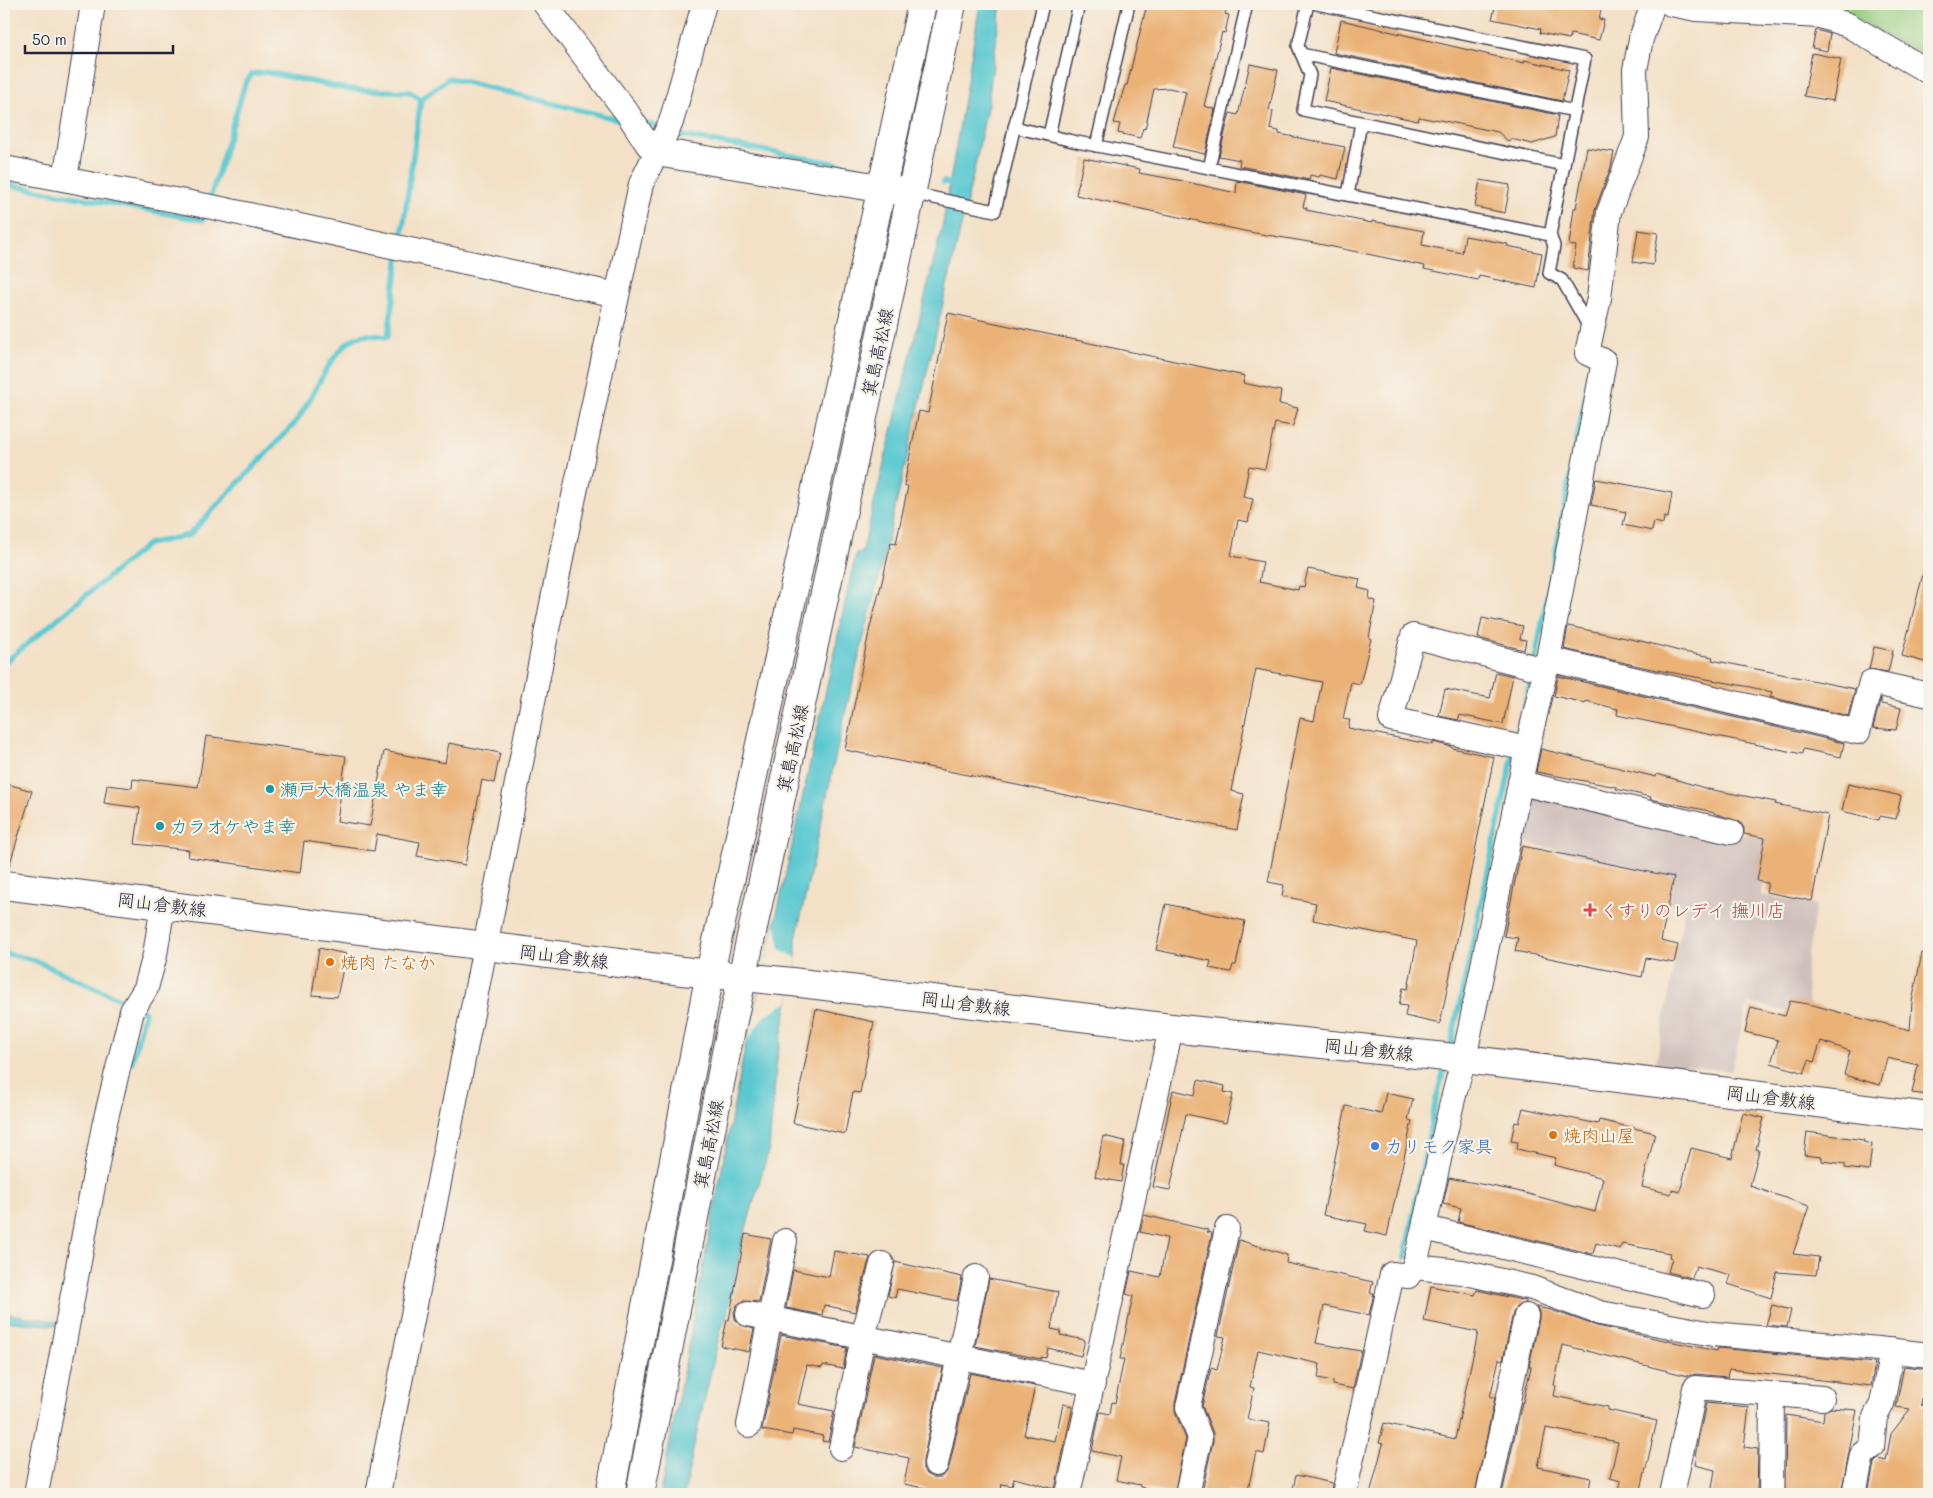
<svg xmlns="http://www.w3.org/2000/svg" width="1933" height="1498" font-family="Mali,'Klee One',sans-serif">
	<rect width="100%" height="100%" fill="#f7f3e8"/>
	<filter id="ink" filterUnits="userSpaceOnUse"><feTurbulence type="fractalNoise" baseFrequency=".02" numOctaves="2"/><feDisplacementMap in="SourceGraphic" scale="10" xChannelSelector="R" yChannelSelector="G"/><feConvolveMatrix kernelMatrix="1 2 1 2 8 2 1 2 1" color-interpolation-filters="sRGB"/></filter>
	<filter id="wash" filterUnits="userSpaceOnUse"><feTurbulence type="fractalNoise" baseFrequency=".0096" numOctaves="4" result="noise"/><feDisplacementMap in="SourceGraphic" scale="20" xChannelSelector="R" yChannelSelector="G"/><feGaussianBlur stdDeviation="1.12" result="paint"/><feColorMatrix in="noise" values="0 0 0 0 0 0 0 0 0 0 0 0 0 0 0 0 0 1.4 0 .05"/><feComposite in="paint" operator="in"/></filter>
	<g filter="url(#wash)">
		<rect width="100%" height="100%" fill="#f3e0c6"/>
		<path fill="#d0c0bc" d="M1532,793l241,47 -12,55 55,10 -10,62v13l3,24 -2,12 -59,-13 -17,68 -75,-8 29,-157 -15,-3 4,-26 -160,-37 9,-40z"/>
		<path fill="#95ce82" stroke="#5c785e" d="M1829,4h100v34l-9,16z"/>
		<g fill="#5cc9d2" stroke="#3f7686">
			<path d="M980,4h21l-13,99 -14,68 -91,389 -41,166 -46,213v23l-19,96 -8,91 -29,100 -14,70 -5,10 -23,98 -14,67h-24l85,-446 30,-125 81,-370h6l81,-330z"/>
			<path d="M4,1313l56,9 -1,4 -55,-5z"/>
		</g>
		<path fill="#f3e0c6" d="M775,923l5,26 17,9 -9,45 -8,3 -17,11 -16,24z"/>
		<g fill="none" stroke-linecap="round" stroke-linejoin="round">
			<g stroke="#5cc9d2" stroke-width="5.5">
				<path d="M641,123l12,2 8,4"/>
				<path d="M672,134l189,34"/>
				<path d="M943,182l13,2"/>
				<path d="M4,184l199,36 3,-10"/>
				<path d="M209,202l36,-118 7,-10 14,-2 81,17 63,3 11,7"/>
				<path d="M401,243l20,-144 28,-21 176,43"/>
				<path d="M1535,661l57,-300"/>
				<path d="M4,663l144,-119 41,-9 106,-112c18,-23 35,-74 62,-86 9,-4 21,-1 31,0l11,-83"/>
				<path d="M1516,741l17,-68"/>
				<path d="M4,953l30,7 97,44"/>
				<path d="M1450,1049l64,-299"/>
				<path d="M132,1062l13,-50 -6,-3"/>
				<path d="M1405,1257l30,-153 10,-39"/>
			</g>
		</g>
		<g id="blocks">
			<g fill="#ebb277">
				<path d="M1147,4h81l-3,10 4,1 -4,18 -3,-1 -18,74 11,3 -10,45 -32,-7 13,-55 -17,-4 -15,1 -9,40 -2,-1 -3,10 -22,-5 2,-9 -6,-1 11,-38h2z"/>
				<path d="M1496,4h77l28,5 -2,10 5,1 -5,20 -28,-6 -2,5 -29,-6 1,-4 -49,-10z"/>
				<path d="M1341,20l183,43v-3l45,10 -7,31 -228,-48z"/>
				<path d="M1816,30l14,4 -3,17 -15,-3z"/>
				<path d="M1812,53l29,6 -8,42 -29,-5z"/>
				<path d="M1250,64l28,6 -9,40 4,1 -3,18 9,2v3l66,13 -7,32 -18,-4 -1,2 -9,-2 -1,5 -70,-14 1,-6 -21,-4 11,-43 8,2z"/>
				<path d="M1331,68l227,47 -3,22 -23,7 -21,-5 -3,2 -10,-9 -63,-13 -1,1 -15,-3 -1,4 -94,-20z"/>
				<path d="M1587,148l27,4 -3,15 -16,43 -7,61 -15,-3 3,-22 -7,-1 5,-37h2z"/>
				<path d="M1084,158l56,11 -1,4 39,7 58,13 1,-12 69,14 -3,12 4,1 -1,2 66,13v-2l52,10 -2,14 40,8 3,-17 43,8 -1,2 35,7 -6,35 -57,-12 -1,4 -54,-11 1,-3 -116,-24 -60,-10 -173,-37z"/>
				<path d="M1480,180l30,5 -5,28 -30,-6z"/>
				<path d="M1638,230l20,3 -5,32 -20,-3z"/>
				<path d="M948,313l297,63 -2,7 38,8 -2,13 19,4 -5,18 -18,-3 -10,46 -16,-3 -6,31 10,2 -5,23 -10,-2 -7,36 32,6 -4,20 39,8 1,-4 5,1 4,-18 52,10 -2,9 12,3 -1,8 7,2 -7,37 2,1 -11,45 -9,-2 -8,37 7,1 -2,8 85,17v-3l19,5v1l42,9 -54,267 -35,-8 2,-10 -8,-1 4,-17 5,1 9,-48 -104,-21 3,-17 -34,-7 2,-11 -16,-3 32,-164 14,3 8,-39 -66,-13 -25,122 13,3 -7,36 -392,-80 25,-123 12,-45 9,-39 5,1 12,-58 -4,-1 15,-74 9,2z"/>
				<path d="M1596,479l76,14 -4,25 -4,-1 -1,7 -9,-2 -2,9 -29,-6 3,-13 -35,-7z"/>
				<path d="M1924,570l5,1v92l-27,-7z"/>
				<path d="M1482,618l41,8 -3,13 6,1 -2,10 -46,-12z"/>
				<path d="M1568,626l77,16 38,10 30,5 -1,3 143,29 -7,27 -78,-19 2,-5 -22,-5 -98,-18 -88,-20z"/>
				<path d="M1874,647l19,4 -5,21 -19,-3z"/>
				<path d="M1496,672l17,4 -10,48 -43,-9 -2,5 -19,-4 6,-27 45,9z"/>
				<path d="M1558,676l286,67 -3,14 -38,-8 -1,5 -185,-39 1,-6 -32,-8 -1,2 -31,-7z"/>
				<path d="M1881,698v6l20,4 -5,22 -23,-2z"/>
				<path d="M206,736l140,20 -9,65 33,5 14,-75 61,12 4,-20 51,10 -6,30 -12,-3 -17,85 -48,-9 3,-14 -43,-8 -3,17 -70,-10 -4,32 -112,-16 1,-7 -54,-6 5,-36 -36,-5 3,-18 25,3 1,-9 65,8z"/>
				<path d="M1541,749l115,28 1,-3 51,15 68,13 -1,2 53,11 -16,86 -46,-9 2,-9 -11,-2 8,-43 -21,-4v-6l-4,-6 -35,-12 -55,-11 1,-2 -35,-8 1,-2 -81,-15z"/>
				<path d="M4,783l28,8 -24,79h-4z"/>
				<path d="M1848,784l53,12 -5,23 -16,-3 -1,4 -37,-9z"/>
				<path d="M1522,846l152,31 -13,64 17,4 -4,18 -28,-5 -4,19 -127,-26 3,-13 -14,-2z"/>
				<path d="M1166,904l79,17 -9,44h-3l-2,7 -22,-4 2,-7 -55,-11z"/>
				<path d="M319,948l27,6 -9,43 -25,-2z"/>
				<path d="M1922,953h7v142l-17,-2 6,-28 -31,-7 -7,27 -36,-10 6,-24 -29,-10 -7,21 -5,-2 -5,13 -33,-10 7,-23 -33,-8 6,-25 34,9 5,-15 23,4 61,17v-1l36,9 2,-28z"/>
				<path d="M816,1009l58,13 -14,71 -7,-1 -8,42 -52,-11z"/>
				<path d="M1198,1080l27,6 -1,6 9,2 -7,29 -40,-9 -16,76 -17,-3 20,-97 22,5z"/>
				<path d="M1386,1093l27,6 -5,21 4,1 -25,115 -22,-5 2,-7 -44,-9 23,-109 35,8z"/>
				<path d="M1523,1108l75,16 1,-4 56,13 -13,54 29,7 1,-4 8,2 11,-44 41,10 11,-45 21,5 -8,31 3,1 -9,36 59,20 -16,48 26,3 -3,18 -39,-3 -6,26 -43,-14 3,-9 -35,-9 -4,12 -24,-6 4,-14 -3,-1 1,-4 -48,-9 -2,5 -24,-6 -3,11 -135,-32 3,-14 -18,-4 6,-26 68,13 78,21 8,-34 -49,-13 2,-7 -39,-9 1,-7 -7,-1 4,-19 4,1z"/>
				<path d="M1807,1132l57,8 -1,2 9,2 -3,27 -24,-3v-4l-23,-3v-4l-18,-2z"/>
				<path d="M1103,1136l22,5 -4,24h3l-3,17 -26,-5z"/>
				<path d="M1144,1215l64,15 -1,2 5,1 -37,171v8l11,27 -12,55 -34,-7v-2l-24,-5 5,-23 -29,-6 8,-39 10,2 2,-12 3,1 9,-44h-4l13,-63 -7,-2 5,-23 29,6 7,-39 -27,-6z"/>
				<path d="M745,1234l26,5 -12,63 -16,-1 -6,4 -3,7 1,7 4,5 15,5 -5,23 -28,-6 6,-26h2z"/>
				<path d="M1239,1240l48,15 -1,8 87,19 -3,11h4l-5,22 -45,-9 -8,37 45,8 -8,38 -20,-4v-4l-15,-3 2,-14 -62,-14 -8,37 4,1 -7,31 23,4 -6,31 -8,-2 -9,42 -19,-4 -1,4h-10l-15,-2 11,-51v-8l-11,-27 9,-38 6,2 8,-33 -7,-1z"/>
				<path d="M834,1251l36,6 -15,55 -31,-7 -2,10 -36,-7 7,-38 36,7z"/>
				<path d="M895,1262l67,15 -5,24 -60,-12 -2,9 -7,-2z"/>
				<path d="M989,1279l69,13 -7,37 10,2 -1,4 25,5 -4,16 -33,-8 -2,10 -5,-1v2l-66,-13z"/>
				<path d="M1431,1286l44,9 2,-5 49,11v2l-10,3 -3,7 -10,47 -4,-1 -9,38h5l-20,97h-105l13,-50 -4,-1 5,-20 71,16 23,-107 -54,-11z"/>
				<path d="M1772,1305l19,5 -4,17 -21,-2z"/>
				<path d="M1536,1307l15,3 46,16 120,25 1,-3 157,15 -4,23 -142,-17 -2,8 -31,-3 -8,2 -125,-31 -9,40 2,1 -2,10 54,11v3l49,11 -17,73h-22l3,-13 -11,-3 8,-36 -72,-14 -8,39 53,11 -3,16h-86l20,-92h1l8,-35 -2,-1 10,-47v-7z"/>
				<path d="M781,1335l66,13 -4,21 -20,-4 -1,3 -15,-3 -9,39 36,7 -6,31 -6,-1 1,-5 -30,-6 -1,5 -30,-5z"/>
				<path d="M874,1354l69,14 -20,93v8l4,5 6,3h8l5,-4 3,-6 21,-94 65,13 -11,49 31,6 8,-37 10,2 -18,83 -41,-11 -2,8 -10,-2 -2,10h-47l-49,-10 5,-26 -54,-11z"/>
				<path d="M1904,1366l24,3 -7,36 6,2 -2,8 4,1v78h-61l6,-31 4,-4 8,2 5,-27 19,-25 -14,-2z"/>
				<path d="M1706,1403l43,4 -5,40 14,2 -1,45h-46l4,-24 -20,-5 2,-9 -2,-1z"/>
				<path d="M1831,1408l26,2 -16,84h-56l1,-79 37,6 1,-10z"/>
				<path d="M1296,1475l36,8 -1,11h-39z"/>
			</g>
		</g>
	</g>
	<g filter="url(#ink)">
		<use href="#blocks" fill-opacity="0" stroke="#413e50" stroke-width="1"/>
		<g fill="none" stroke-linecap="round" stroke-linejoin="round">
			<defs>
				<g id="service">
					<path d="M1308,4l-10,42 12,29 -7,35 261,55"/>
					<path d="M1301,54l274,57"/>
					<path d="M1014,127l63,15 473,93 35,-176 -268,-55"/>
					<path d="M1049,135l30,-131"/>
					<path d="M1096,146l33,-142"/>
					<path d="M1209,168l38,-164"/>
					<path d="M911,193l84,18 48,-207"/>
					<path d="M1348,195l13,-72"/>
					<path d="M1550,235l4,11 -5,27 13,7 28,49"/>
				</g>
				<g id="minor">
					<path d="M545,4l83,110 20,31 8,7"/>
					<path d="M1653,4l-12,35 -6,31 2,67 -28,75 -10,86 -12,55 17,8 -56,298 -21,90 -63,310c-21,68 -31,139 -50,208l48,5 70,16 68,25 113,21 165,15 51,6"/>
					<path d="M1671,4l25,5 124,7 28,9 81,47"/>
					<path d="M4,168l208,39 405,88"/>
					<path d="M65,179l28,-175"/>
					<path d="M1548,659l310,73 13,-50 58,13"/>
					<path d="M1527,749l-136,-30 22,-83 132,34"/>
					<path d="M1520,783l211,49"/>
					<path d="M1425,1228l278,67"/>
					<path d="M748,1314l345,70"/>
					<path d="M749,1425l36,-184"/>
					<path d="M841,1448l22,-111 19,-73"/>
					<path d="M936,1464l40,-187"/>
					<path d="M36,1494l68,-368 28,-115 14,-23 9,-33 8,-51"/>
					<path d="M378,1494l185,-946 78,-364 30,-62 33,-118"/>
					<path d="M1068,1494l103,-466"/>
					<path d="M1187,1494l13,-56 -12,-31 39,-178"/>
					<path d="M1344,1494l48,-220 16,2 6,-9"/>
					<path d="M1488,1494l38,-178"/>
					<path d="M1672,1494l23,-106 127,10"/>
					<path d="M1771,1494l1,-100"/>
					<path d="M1854,1494l8,-39 10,-8 3,-30 7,-13 10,-54"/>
				</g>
				<path id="tertiary" d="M656,152l255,41"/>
				<path id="secondary" d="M4,885l678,86 110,11 379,46 293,31 465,58"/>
				<g id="primary">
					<path d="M610,1494l100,-521 212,-969"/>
					<path d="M640,1494l87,-446 225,-1044"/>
				</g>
			</defs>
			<use href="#service" stroke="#413e50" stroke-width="14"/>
			<use href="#minor" stroke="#413e50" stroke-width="26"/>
			<use href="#tertiary" stroke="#413e50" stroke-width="30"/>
			<use href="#secondary" stroke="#413e50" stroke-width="30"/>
			<use href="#primary" stroke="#413e50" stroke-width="30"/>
			<use href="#service" stroke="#fff" stroke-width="11"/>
			<use href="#minor" stroke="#fff" stroke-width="24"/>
			<use href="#tertiary" stroke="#fff" stroke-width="28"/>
			<use href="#secondary" stroke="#fff" stroke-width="28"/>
			<use href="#primary" stroke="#fff" stroke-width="28"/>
		</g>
	</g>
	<g fill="#0f9aa8" stroke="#f7f3e8" stroke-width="2">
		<circle cx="270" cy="789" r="5"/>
		<circle cx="160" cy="826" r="5"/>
	</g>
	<path fill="#e0444e" stroke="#f7f3e8" stroke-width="2" d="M1587.5 902.5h5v5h5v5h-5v5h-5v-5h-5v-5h5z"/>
	<g fill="#e8710a" stroke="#f7f3e8" stroke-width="2">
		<circle cx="330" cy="962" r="5"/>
		<circle cx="1553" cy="1135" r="5"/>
	</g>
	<circle fill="#3f7fe0" stroke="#f7f3e8" stroke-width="2" cx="1375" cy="1146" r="5"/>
	<g text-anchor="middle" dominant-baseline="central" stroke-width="4.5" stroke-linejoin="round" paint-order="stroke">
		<g font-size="18" fill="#22223b" stroke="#f7f3e8">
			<text transform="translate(877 352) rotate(-78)">箕島高松線</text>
			<text transform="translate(792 748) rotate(-78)">箕島高松線</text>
			<text transform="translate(162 904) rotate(7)">岡山倉敷線</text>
			<text transform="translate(564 956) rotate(7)">岡山倉敷線</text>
			<text transform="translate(966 1003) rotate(7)">岡山倉敷線</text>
			<text transform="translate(1369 1049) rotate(6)">岡山倉敷線</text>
			<text transform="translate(1771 1097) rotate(7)">岡山倉敷線</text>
			<text transform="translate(708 1144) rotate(-79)">箕島高松線</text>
		</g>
		<g font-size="18" fill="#0d838f" stroke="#f7f3e8" text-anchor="start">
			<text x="280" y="789">瀬戸大橋温泉 やま幸</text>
			<text x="170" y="826">カラオケやま幸</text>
		</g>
		<g font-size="18" fill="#be3a42" stroke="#f7f3e8" text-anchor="start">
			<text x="1600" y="910">くすりのレデイ 撫川店</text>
		</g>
		<g font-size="18" fill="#c56008" stroke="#f7f3e8" text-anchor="start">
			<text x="340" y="962">焼肉 たなか</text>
			<text x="1563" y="1135">焼肉山屋</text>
		</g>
		<g font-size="18" fill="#366cbe" stroke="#f7f3e8" text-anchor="start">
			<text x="1385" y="1146">カリモク家具</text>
		</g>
	</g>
	<rect width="1933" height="1498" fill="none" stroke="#f7f3e8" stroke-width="20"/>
	<path d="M25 45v8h148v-8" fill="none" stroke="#22223b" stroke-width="2.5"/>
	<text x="32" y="45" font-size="15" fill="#22223b" stroke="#f7f3e8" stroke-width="4" paint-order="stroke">50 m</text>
</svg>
